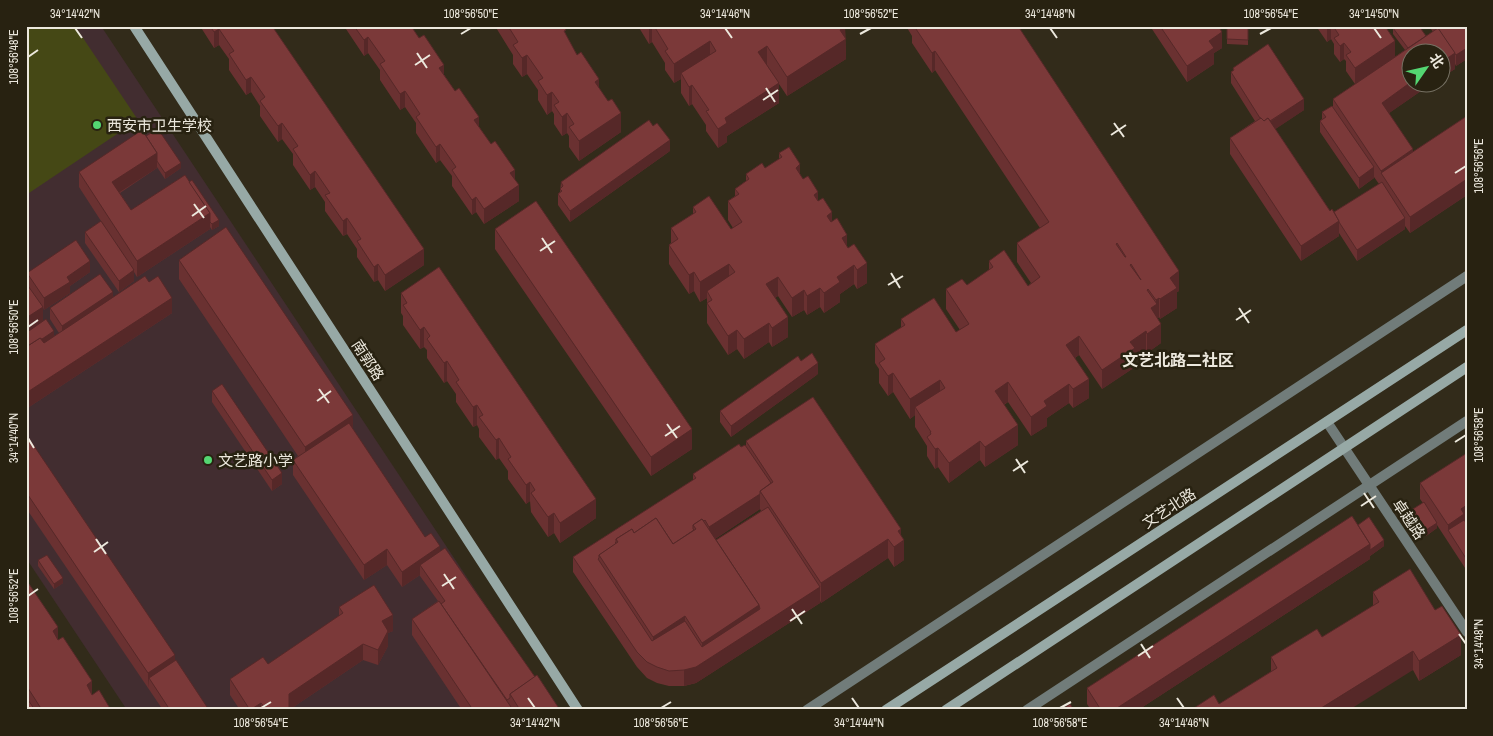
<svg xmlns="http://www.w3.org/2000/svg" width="1493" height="736" font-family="'Archivo Narrow','Noto Sans SC',sans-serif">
	<rect width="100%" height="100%" fill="#322b1a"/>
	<path fill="#422d30" d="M26,26h75l454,684h-428l-101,-152z"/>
	<path fill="#454815" d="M26,26h49l63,94 -112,75z"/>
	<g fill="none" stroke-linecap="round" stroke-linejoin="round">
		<g stroke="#717c7a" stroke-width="10">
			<path d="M1327,422l140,210"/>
			<path d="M807,710l660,-434"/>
			<path d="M1027,710l440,-289"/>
		</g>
		<g stroke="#97a9a6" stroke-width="10">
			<path d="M134,26l444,684"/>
			<path d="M886,710l581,-380"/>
			<path d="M946,710l521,-343"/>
		</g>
	</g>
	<g fill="#6a3131" fill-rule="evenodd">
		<path d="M200,26h72l152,239 -39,26 -7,-11 -4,2 -17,-25v-8l-10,-15 -4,2 -18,-25v-9l-10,-15 -5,3 -17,-25v-11l-11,-15 -4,3 -18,-26v-10l-9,-14 -5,3 -17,-25v-11l-10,-14 -5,3z"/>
		<path d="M344,26h67l104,154 4,21 -35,23 -8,-12 -4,3 -20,-29v-10l-12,-16 -4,3 -20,-30v-10l-11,-16 -5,3 -20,-30v-10l-12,-17 -4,3z"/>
		<path d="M495,26h68l3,9 11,20 22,33 22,44 -42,29 -10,-14v-11l-2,-3 -5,3 -8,-12v-10l-2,-3 -5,4 -9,-15v-10l-11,-16 -5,3 -9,-13v-9z"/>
		<path d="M638,26h207l1,33 -59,37 -20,-30 12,37 -52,33v6l-9,6 -12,-17v-6l-14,-21 -3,2 -8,-13v-14l-7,4 -9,-13v-7l-13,-21 -3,2z"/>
		<path d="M906,26h112l161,265 -2,1v16l-17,11 -1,-2 -1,1 3,25 -14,10 -1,-2 -11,7v9l-33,22 -23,-34 -4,3 14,40 -16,10 -4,-5 -22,15v8l-16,10 -23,-34 -4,3 14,40 -33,22 -5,-7 -31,23 -11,-16 -3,2 -8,-13v-10l-12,-19v-12l-5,4 -17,-27 -5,4 -9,-13v-14l-4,-6v-19l26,-16v-9l55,13 4,-2 -14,-21v-20l21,-4 22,-15v-9l39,25 3,-3 -14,-21v-19l23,-15 -105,-158 -3,3 -20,-30v-7z"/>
		<path d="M1150,26h68l4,22 -8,5v11l-27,18z"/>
		<path d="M1227,26h21v19l-21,-1z"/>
		<path d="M1316,26h69l10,31 -40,27 -9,-13v-10l-2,-2 -4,3 -6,-8v-10l-3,-5 -4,3z"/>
		<path d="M1429,26h35l3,5v28l-11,7 -1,-2v5l-15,9v-26l-30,30h24l-45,31 24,39 54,-36v79l-57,38 -5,-7v3l-48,32 -18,-28v3l-38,25 -71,-107v-16l25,-17 -24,-38v-11l2,-1v-3l71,42 -29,19 55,82 4,1 45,-28 -5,-7v1l-15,11 -39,-57v-11l2,-2v-7l11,-6v-7l72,-49 -12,-16v-6l33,8 7,-4z"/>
		<path d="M146,136l35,32 -16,11 -8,-12v1l-37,25 11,17 54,-35 34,51 -7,4 -2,-3v2l-73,48 -3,-5v9l-15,11 -34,-49v-11l16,-11 -22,-34v-15z"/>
		<path d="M670,151l-100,71 -12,-17v-11l2,-2 1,-10z"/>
		<path d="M779,153l21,22 32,46 15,26 20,36 -10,6 -3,-5 -14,10v8l-16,11 -4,-6 -13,8 -3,-5 -12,7 -14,-21 -3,2 13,39 -16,10 -3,-5 -25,17 -7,-10 -9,6 -21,-32v-25l-7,4 -6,-11 -5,3 -20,-30v-19l2,-2v-15l22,-14v-7l38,22 2,-1 -5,-8v-19l7,-5v-7l11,-8v-7l19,-6 14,-9z"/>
		<path d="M495,229l197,220 -41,27 -156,-227z"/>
		<path d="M179,260l174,169 72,108 15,14 120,159h-98l-50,-75v-16l26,-18 -18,-25v-1l-18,12 -15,-22 -23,15 -71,-105v-15l5,-4 -119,-177z"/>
		<path d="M90,272l-20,14v7l-26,17 -1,-3v15l11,14 5,-3 -9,-14v-11l63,-10 59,15 -146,96 1,-136z"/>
		<path d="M401,293l195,225 -36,25 -6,-10 -6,4 -17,-25 -1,-11 -4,3 -18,-25v-8l-9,-13 -3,2 -17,-23v-8l-2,-4 -4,2 -17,-25v-8l-9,-13 -3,2 -17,-25v-8l-3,-3 -4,2 -17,-24v-9l-2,-3z"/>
		<path d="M818,374l-87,63 -11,-15v-11z"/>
		<path d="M212,391l70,93 -10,7 -60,-89z"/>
		<path d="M26,434l149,226 32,50h-44l-137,-202z"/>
		<path d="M746,441l155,94 3,25 -10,7 -6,-9 -67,45 -1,-2v2l-124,80 -12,3h-15l-12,-3 -10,-5 -10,-11 -64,-95v-15l120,-77v-6l48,-27 5,-1zM760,509l1,2 -45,29 -1,-1z"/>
		<path d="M1420,483l45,39 2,2v47l-30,-46v3l-11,8 -13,-21v-6l10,-6 -3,-4z"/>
		<path d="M1358,525l26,21 -14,10v3l-232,151h-47l-4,-6v-16z"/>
		<path d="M38,560l25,23 -9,6 -16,-23z"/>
		<path d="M26,586l32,53 34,55 19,16h-85z"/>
		<path d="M1373,592l88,63 -42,26 -6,-11 -194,34 52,-32v-15l51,-20 51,-31z"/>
		<path d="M339,607l54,24 -5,2v13l-10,19 -15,-5 -74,50h-49l-10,-15v-16l38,-15 71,-48z"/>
	</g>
	<g fill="#562828">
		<path d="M649,26h3v16l-3,2z"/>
		<path d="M845,26l1,33 -59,37v-19l53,-47z"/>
		<path d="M1327,26h4v13l-4,3z"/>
		<path d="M219,29v16l-5,3v-16z"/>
		<path d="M1222,32v16l-8,5v11l-27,18v-16l22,-25z"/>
		<path d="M368,37v16l-4,3v-16z"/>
		<path d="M710,41v20l-29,12v6l-7,4v-19z"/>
		<path d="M1395,41v16l-40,27v-16z"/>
		<path d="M1344,43v16l-4,3v-16z"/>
		<path d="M767,46v19l-9,-13z"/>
		<path d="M1467,48v11l-11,7v-11z"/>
		<path d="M935,51v19l-3,3v-20z"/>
		<path d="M1455,53v16l-15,9v-15z"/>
		<path d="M527,55v19l-5,3v-19z"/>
		<path d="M444,65v15l-5,-12z"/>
		<path d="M251,77v15l-5,3v-15z"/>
		<path d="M599,79v19l-4,-16z"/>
		<path d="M1411,82h23l-52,36v-15z"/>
		<path d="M779,83v20l-52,33v6l-9,6v-19l7,-11z"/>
		<path d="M692,85v19l-3,2v-19z"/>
		<path d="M405,91v16l-5,3v-16z"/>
		<path d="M552,92v19l-5,4v-20z"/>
		<path d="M1304,99v11l-39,26v-11z"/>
		<path d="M567,113v20l-5,3v-19z"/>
		<path d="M621,113v19l-42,29v-20z"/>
		<path d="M479,117v15l-5,-12z"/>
		<path d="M282,123v16l-4,3v-16z"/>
		<path d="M670,140v11l-100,71v-11z"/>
		<path d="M440,144v16l-4,3v-16z"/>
		<path d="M1413,149v16l-32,9v-3z"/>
		<path d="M157,153v15l-45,29v-15z"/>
		<path d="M181,163v5l-16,11v-6z"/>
		<path d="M800,164v20l-4,-16z"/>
		<path d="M1374,167v11l-15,11v-11z"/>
		<path d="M515,170v15l-5,-12z"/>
		<path d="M315,171v16l-5,3v-15z"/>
		<path d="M1467,179v16l-57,38v-16z"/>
		<path d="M519,185v16l-35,23v-15z"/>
		<path d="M818,192v19l-4,-16z"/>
		<path d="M476,197v15l-4,3v-15z"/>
		<path d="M832,212v20l-5,-16z"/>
		<path d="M210,213v16l-73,48v-16z"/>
		<path d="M347,218v16l-4,2v-15z"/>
		<path d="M1405,218v11l-48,32v-11z"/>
		<path d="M219,220v6l-7,4v-6z"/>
		<path d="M1339,221v15l-38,25v-15z"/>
		<path d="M847,235v19l-5,-16z"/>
		<path d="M424,249v16l-39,26v-16z"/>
		<path d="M90,261v11l-20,14v7l-26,17v-12l23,-21z"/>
		<path d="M867,263v20l-10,6v-19z"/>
		<path d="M378,264v16l-4,2v-15z"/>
		<path d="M729,264v19l-22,8v7l-7,4v-20z"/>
		<path d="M854,265v19l-14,10v8l-16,11v-20l13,-16z"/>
		<path d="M134,270v11l-15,11v-11z"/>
		<path d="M1179,271v20l-2,1v16l-17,11v-20l10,-21z"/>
		<path d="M694,272v19l-5,3v-19z"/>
		<path d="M778,277v19l-12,7v-19z"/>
		<path d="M820,288v19l-13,8v-19z"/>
		<path d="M804,290v20l-12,7v-19z"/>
		<path d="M113,292v11l-51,34v-11z"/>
		<path d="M172,298v15l-146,96v-16z"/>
		<path d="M1159,298v19l-2,2 -6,-11 5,-3v-5z"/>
		<path d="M43,307v19l-17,12v-20z"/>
		<path d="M788,317v20l-16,10v-19z"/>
		<path d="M769,323v19l-25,17v-20z"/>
		<path d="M1161,324v19l-14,10v-19z"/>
		<path d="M424,327v20l-4,2v-19z"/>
		<path d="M737,330v19l-9,6v-19z"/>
		<path d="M54,331v11l-28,8z"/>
		<path d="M1146,331v20l-11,7v9l-33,22v-19l28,-28z"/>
		<path d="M1079,336v19l-13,9v-19z"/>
		<path d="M447,361v20l-3,2v-20z"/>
		<path d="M818,363v11l-87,63v-11z"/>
		<path d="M893,373v19l-5,4v-20z"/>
		<path d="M1089,379v19l-16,10v-19z"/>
		<path d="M940,380v19l-25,8v8l-5,4v-20z"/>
		<path d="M1008,382v20l-13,8v-19z"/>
		<path d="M1069,384v19l-22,15v8l-16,10v-19l13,-16z"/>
		<path d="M477,405v20l-4,2v-20z"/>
		<path d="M353,415v20l-48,32v-20z"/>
		<path d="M1018,425v20l-33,22v-20z"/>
		<path d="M692,429v20l-41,27v-19z"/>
		<path d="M499,438v20l-3,2v-20z"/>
		<path d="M980,441v19l-31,23v-20z"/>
		<path d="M938,448v19l-3,2v-20z"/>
		<path d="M282,473v11l-10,7v-11z"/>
		<path d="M530,482v19l-4,3v-19z"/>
		<path d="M760,494v15l-51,34v-16z"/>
		<path d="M596,499v19l-36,25v-20z"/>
		<path d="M1467,505v16l-19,9v-5l13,-16z"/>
		<path d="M554,513v20l-6,4v-20z"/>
		<path d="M1437,523v5l-11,8v-6z"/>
		<path d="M901,529v14l3,-3v20l-10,7v-20l4,-16z"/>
		<path d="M888,539v19l-67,45v-20z"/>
		<path d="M1384,540v6l-14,10v3l-232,151h-24l256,-166z"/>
		<path d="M440,546v16l-20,3v10l-18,12v-15z"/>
		<path d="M387,549v16l-23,15v-15z"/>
		<path d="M63,578v5l-9,6v-5z"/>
		<path d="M820,587v16l-124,80 -12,3v-16z"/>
		<path d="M759,605v20l-57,37v-19z"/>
		<path d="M393,615v16l-5,2v13l-10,19v-15l4,-29z"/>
		<path d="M685,616v19l-32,22v-20z"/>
		<path d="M58,627v16l-5,-12z"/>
		<path d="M1461,635v20l-42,26v-20z"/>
		<path d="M363,644v16l-74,50v-16z"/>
		<path d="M1413,651v19l-64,40h-31z"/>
		<path d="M175,655v15l-26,8 -1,10v-15z"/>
		<path d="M92,681v16l-5,-12z"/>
		<path d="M261,703v7h-10z"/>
	</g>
	<g fill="#7b3939" stroke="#562828" fill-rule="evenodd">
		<path d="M210,26h62l152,223 -39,26 -7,-11 -4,3 -17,-26 4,-2 -14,-21 -4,3 -18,-26 5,-2 -15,-22 -5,4 -17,-26 5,-3 -16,-23 -4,3 -18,-25 5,-4 -14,-20 -5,3 -17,-26 5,-3 -15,-22 -5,3z"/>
		<path d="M354,26h57l8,12 5,-3 20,30 -5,3 16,23 4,-3 20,29 -5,3 17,24 4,-3 20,29 -5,3 9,12 -35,24 -8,-12 -4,3 -20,-30 4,-3 -16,-23 -4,3 -20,-30 4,-3 -15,-23 -5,3 -20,-30 5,-3 -17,-24 -4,3z"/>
		<path d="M508,26h55l3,4 -2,1 13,24 4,-3 18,27 -4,3 13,19 4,-2 9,14 -42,28 -10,-14 5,-3 -7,-11 -5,4 -8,-12 5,-3 -7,-10 -5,3 -9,-14 5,-3 -16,-23 -5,3 -9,-13 5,-3z"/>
		<path d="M654,26h191l-5,4 6,9 -59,38 -20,-31 -9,6 21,31 -54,35 2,5 -9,6 -12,-18 3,-1 -17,-25 -3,2 -8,-14 35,-22 -6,-10 -36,23 -9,-13 3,-2z"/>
		<path d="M914,26h104l161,245 -9,7 7,10 -17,11 -1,-1 -3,2 -8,-11 -1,1 10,14 -6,4 10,16 -14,10 -1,-3 -16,11 5,6 -33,22 -23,-34 -13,9 23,34 -16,10 -4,-5 -25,17 3,5 -16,11 -23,-35 -13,9 23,34 -33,22 -5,-6 -31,22 -11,-15 -3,1 -8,-12 4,-3 -1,-2h1l-16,-25 30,-19 -5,-8 -30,19 -17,-26 -5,3 -9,-13 6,-4 -10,-15 30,-19 -4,-6 33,-21 22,34 13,-8 -23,-35 16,-10 5,6 26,-18 -4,-6 15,-11 24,36 12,-9 -23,-34 32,-21 -114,-171 -3,2zM1117,243l9,14h-1l-9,-13zM1131,264l10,16 -11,-15z"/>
		<path d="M1160,26h58l4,6 -13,9 5,7 -27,18z"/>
		<path d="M1227,26h21v14l-21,-1z"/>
		<path d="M1333,26h52l10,15 -40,27 -9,-13 5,-3 -7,-9 -4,3 -6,-8 5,-3z"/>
		<path d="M1396,26h23l7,10 -18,12 -15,-20z"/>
		<path d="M1436,26h28l3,5v17l-11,7z"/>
		<path d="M1438,28l17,25 -15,10v-11h-30v30h1l-29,21 31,46 -32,22 -48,-72z"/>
		<path d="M1268,44l36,55 -34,22 -2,-3 -4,3 -3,-3h-1l-29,-46 3,-2 -1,-2z"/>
		<path d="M1332,106l42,61 -15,11 -39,-57 6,-4 -4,-5z"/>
		<path d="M1467,116v63l-57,38 -29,-44z"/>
		<path d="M1261,118l3,3 4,-3 62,93 2,-2 7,12 -38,25 -71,-108z"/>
		<path d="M649,120l4,6 4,-3 13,17 -100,71 -12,-17 4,-3 -2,-2 3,-3 -2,-4z"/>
		<path d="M158,129l23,34 -16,10 -8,-12v-8l-11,-17z"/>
		<path d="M142,130l15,23 -45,29 19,28 54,-35 25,38 -73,48 -58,-89z"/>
		<path d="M789,147l11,17 -4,4 7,11 5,-3 10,16 -4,3 4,6 5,-3 9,14 -5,4 4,6 6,-4 10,17 -5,3 6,10 6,-4 13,19 -10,7 -3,-5 -17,12 3,5 -16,11 -4,-5 -13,8 -3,-6 -12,8 -14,-21 -12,7 22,33 -16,11 -3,-5 -25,16 -7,-9 -9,6 -21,-33 5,-3 -5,-9 28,-19 -6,-8 -29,18 -6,-10 -5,3 -20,-30 9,-6 -7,-11 25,-16 -3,-5 16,-11 22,33 11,-7 -14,-21 11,-7 -4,-5 14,-10 -3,-5 16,-11 3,5 17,-11 -3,-4z"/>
		<path d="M192,180l27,40 -7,4 -2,-2v-9l-21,-31z"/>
		<path d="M1382,182l23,36 -48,32 -18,-28v-1l-5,-9z"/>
		<path d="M536,201l156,228 -41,28 -156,-228z"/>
		<path d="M101,221l33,49 -15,11 -34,-49z"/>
		<path d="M226,227l127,188 -48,32 -126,-187z"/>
		<path d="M76,240l14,21 -23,16 3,5 -26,16 -17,-25z"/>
		<path d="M439,267l157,232 -36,24 -6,-10 -6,4 -17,-24 4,-3 -5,-8 -4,3 -18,-26 3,-2 -12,-19 -3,2 -17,-23 4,-2 -6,-10 -4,2 -17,-25 3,-2 -12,-19 -3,2 -17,-24 3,-3 -6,-9 -4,3 -17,-25 4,-2 -6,-10z"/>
		<path d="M100,274l13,18 -51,34 -12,-18z"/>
		<path d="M145,276l4,6 9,-6 14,22 -146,95v-17l2,-1 -2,-3v-25l14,-9 4,5z"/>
		<path d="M26,283l17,24 -17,11z"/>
		<path d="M46,319l8,12 -12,8 -2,-1 -14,9v-14z"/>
		<path d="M812,353l6,10 -87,63 -11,-15 78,-55 3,5z"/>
		<path d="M222,384l60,89 -10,7 -60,-89z"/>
		<path d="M813,397l88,132 -3,2 6,9 -10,7 -6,-8 -67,44 -61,-92 13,-9 -27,-41z"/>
		<path d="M349,423l76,114 6,-4 9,13 -38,26 -15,-23 -23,16 -71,-105z"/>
		<path d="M26,434l149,221 -27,18 -122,-181z"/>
		<path d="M739,444l2,3 4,-2 26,38 -11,8v3l-51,33 -4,-7 -1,1 -2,-2 -9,6v4l1,1 -21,14 -17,-26 -22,15 -2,-4 -16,10v3l-1,1 1,1 -17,11v3l-1,1 54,82 33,-20 17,26 58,-38 -1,-4 -43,-65 52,-33 52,80 -124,80 -12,3 -15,1 -12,-4 -10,-5 -10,-10 -64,-95 123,-79 -3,-4z"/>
		<path d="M1467,453v52l-6,4 3,5 -16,11 -28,-42z"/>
		<path d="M1424,502l13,21 -11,7 -13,-21z"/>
		<path d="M1352,516l18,28 -256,166h-13l-14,-22z"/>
		<path d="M1369,517l15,23 -14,10v-6l-12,-19z"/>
		<path d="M656,518l17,26 23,-15 -3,-4 9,-6 57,86 -57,38 -17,-27 -32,21 -54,-82 19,-13 -2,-3 16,-10 2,4z"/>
		<path d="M1464,520l3,4v36l-19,-30z"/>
		<path d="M445,548l90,129 -25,17v4l-3,2 -66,-96 4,-3 -25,-36z"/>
		<path d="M47,555l16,23 -9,6 -16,-24z"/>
		<path d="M1410,569l25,41 7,-4 19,29 -42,26 -6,-10 -95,59h-127l23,-15 5,9 58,-36 -6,-11 46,-28 5,8 57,-35 -6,-10z"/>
		<path d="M29,584l29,43 -5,4 5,9 5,-3 29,44 -5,4 5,10 7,-5 12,20h-69l-16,-25v-99z"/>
		<path d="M374,585l19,30 -11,6 6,10 -10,19 -15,-6 -74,50v16h-22l-6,-7 -11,7 -20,-31 33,-22 5,7 75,-51 -4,-6z"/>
		<path d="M439,601l74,109h-46l4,-3 -59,-88z"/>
		<path d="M176,660l31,47 -5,3h-32l-21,-32z"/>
		<path d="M537,675l23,35h-40l-10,-16z"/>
		<path d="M26,697l9,13h-9z"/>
		<path d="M1070,704l4,6h-13z"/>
	</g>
	<path fill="none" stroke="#ece8dd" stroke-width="2" d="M75,28l7,10M725,28l7,10M1050,28l7,10M1374,28l7,10M461,34l10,-6M860,34l11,-6M1260,34l11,-6M417,53l10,15M28,57l10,-7M415,65l15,-10M766,88l9,14M763,100l15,-10M1114,123l10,14M1111,135l15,-10M1455,173l11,-7M194,204l10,14M192,216l14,-10M542,238l10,15M540,251l15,-10M891,273l9,15M888,285l15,-9M1239,308l10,15M1236,320l15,-10M28,327l10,-7M319,389l10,14M317,401l14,-10M667,424l10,14M665,436l15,-10M28,438l6,10M1455,442l11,-7M1016,459l9,14M1013,471l15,-10M1364,493l10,15M1361,506l15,-10M96,539l10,15M94,552l14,-10M444,574l10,15M442,586l14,-9M28,596l10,-7M792,609l10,15M790,621l15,-10M1459,634l7,10M1141,644l9,14M1138,656l15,-10M528,698l7,10M852,698l7,10M1177,698l7,10M261,708l10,-6M661,708l10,-6M1060,708l11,-6"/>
	<g fill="#54d672" stroke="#282211" stroke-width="2">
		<circle cx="97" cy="125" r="5"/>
		<circle cx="208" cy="460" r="5"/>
	</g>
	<g text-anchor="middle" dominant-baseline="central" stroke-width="5" stroke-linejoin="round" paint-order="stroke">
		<g font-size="15" fill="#ece8dd" stroke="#282211" text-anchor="start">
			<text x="107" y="125">西安市卫生学校</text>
			<text x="218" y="460">文艺路小学</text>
		</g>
		<g font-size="15" fill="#ece8dd" stroke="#282211">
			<text transform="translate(368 360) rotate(57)">南郭路</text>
			<text transform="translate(1169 508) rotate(-33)">文艺北路</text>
			<text transform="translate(1409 519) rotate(56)">卓越路</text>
		</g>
		<g font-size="16" font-weight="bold" fill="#ece8dd" stroke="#282211">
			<text x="1178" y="360">文艺北路二社区</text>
		</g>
	</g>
	<rect width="1493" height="736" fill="none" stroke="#282211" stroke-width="55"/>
	<g transform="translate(1426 68) rotate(56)"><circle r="24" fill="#282211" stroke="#767163"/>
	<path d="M0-4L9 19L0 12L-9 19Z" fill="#54d672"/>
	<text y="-8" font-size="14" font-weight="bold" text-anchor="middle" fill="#ece8dd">北</text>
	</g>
	<rect x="28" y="28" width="1438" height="680" fill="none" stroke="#ece8dd" stroke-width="2"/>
	<g font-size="12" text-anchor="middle" fill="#ece8dd">
		<text x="75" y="18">34°14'42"N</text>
		<text x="471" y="18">108°56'50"E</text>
		<text x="725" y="18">34°14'46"N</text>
		<text x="871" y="18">108°56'52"E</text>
		<text x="1050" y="18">34°14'48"N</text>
		<text x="1271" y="18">108°56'54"E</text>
		<text x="1374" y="18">34°14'50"N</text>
		<text transform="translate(14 57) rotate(-90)" y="4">108°56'48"E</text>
		<text transform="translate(1479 166) rotate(-90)" y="4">108°56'56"E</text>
		<text transform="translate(14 327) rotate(-90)" y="4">108°56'50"E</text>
		<text transform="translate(1479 435) rotate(-90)" y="4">108°56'58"E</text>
		<text transform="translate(14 438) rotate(-90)" y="4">34°14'40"N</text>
		<text transform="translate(14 596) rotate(-90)" y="4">108°56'52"E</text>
		<text transform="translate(1479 644) rotate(-90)" y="4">34°14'48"N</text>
		<text x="261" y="727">108°56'54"E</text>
		<text x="535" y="727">34°14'42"N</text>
		<text x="661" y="727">108°56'56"E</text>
		<text x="859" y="727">34°14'44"N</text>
		<text x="1060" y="727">108°56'58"E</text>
		<text x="1184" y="727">34°14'46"N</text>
	</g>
</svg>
